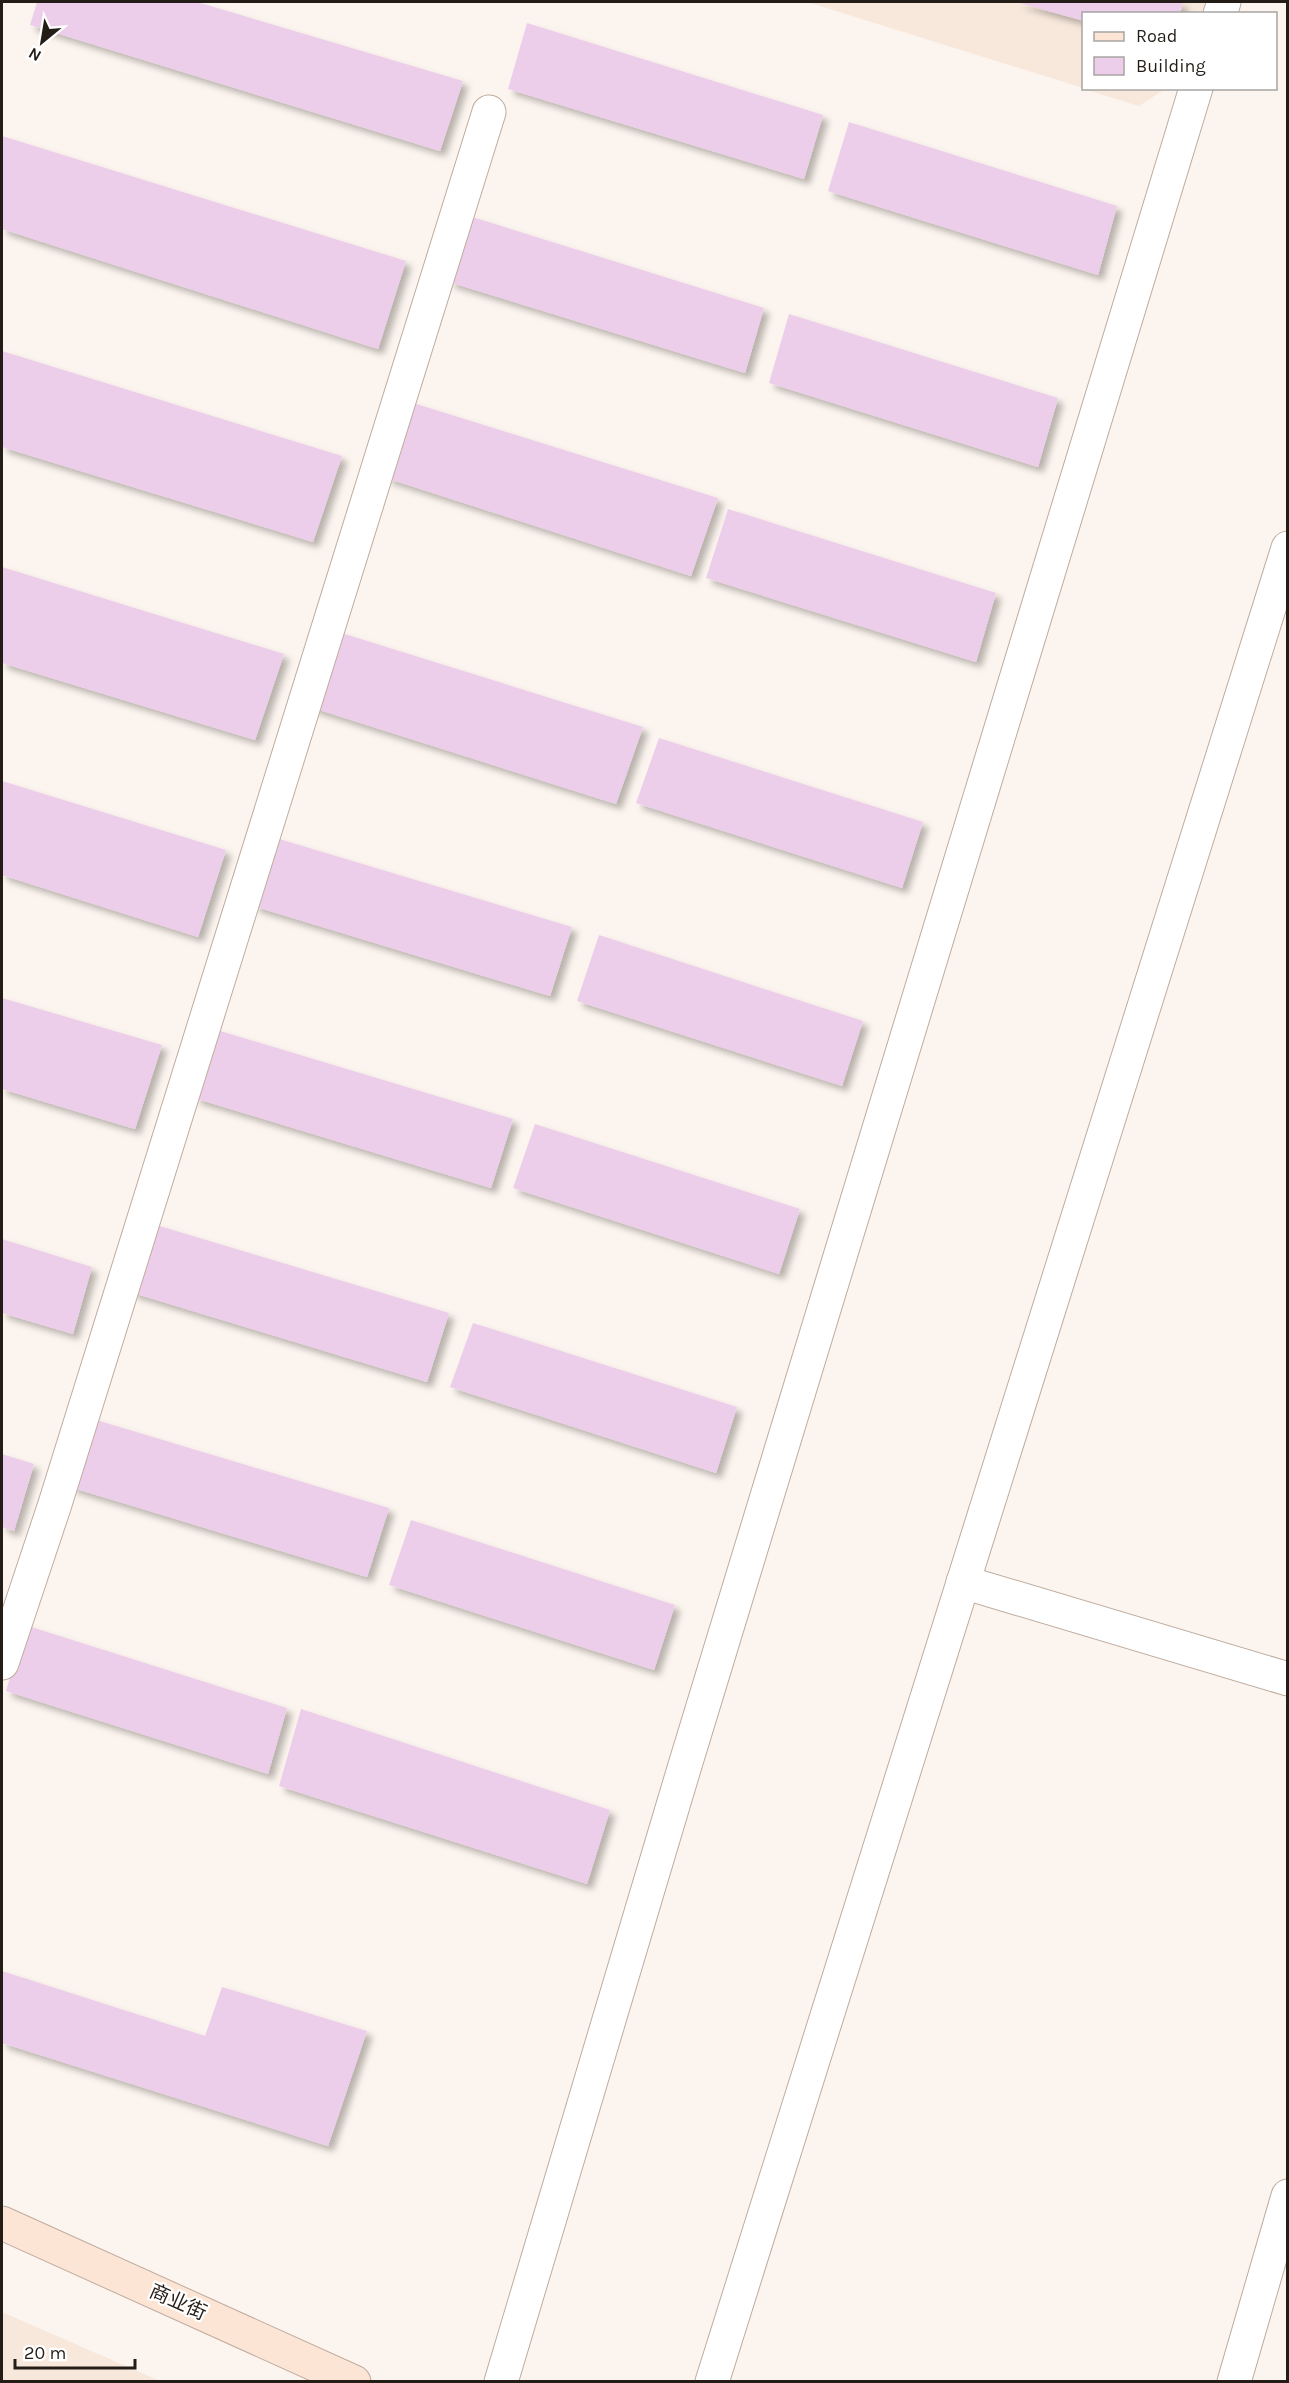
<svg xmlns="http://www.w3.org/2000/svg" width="1289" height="2383" font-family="Karla,'Noto Sans SC',sans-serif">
	<defs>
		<filter id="shadow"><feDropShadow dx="5.5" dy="5.5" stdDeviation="3" flood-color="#0004"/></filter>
	</defs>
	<rect width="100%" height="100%" fill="#fcf4ee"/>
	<g fill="#f8e8dc">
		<path d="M807,2h398l-3,11 -118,1 -1,74z"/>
		<path d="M1084,89l81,-1v1l-26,17z"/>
		<path d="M2,2312l158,69h-158z"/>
	</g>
	<g fill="#edceea" filter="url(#shadow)">
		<path d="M37,2h160l266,79 -23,70 -410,-126z"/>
		<path d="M1016,2h167l-3,12h-96v7z"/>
		<path d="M527,23l296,92 -19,64 -296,-90z"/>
		<path d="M849,122l268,84 -19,69 -270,-84z"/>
		<path d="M2,136l404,125 -28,88 -376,-120z"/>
		<path d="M469,216l295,92 -19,65 -296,-91z"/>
		<path d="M789,314l269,84 -20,69 -269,-84z"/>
		<path d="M2,351l340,105 -29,86 -311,-95z"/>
		<path d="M410,402l308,96 -27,78 -305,-98z"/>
		<path d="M728,509l268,84 -20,69 -270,-84z"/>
		<path d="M2,567l282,87 -29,86 -253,-77z"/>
		<path d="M335,631l308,96 -27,77 -306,-97z"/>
		<path d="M659,738l264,84 -21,66 -266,-85z"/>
		<path d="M2,781l224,69 -28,87 -196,-62z"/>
		<path d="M276,838l296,89 -22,69 -297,-90z"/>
		<path d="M599,935l264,86 -21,65 -265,-85z"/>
		<path d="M2,998l160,47 -27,84 -133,-40z"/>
		<path d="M217,1030l296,89 -22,69 -297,-90z"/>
		<path d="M535,1124l265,85 -21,65 -266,-86z"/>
		<path d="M153,1224l296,89 -22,69 -297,-90z"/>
		<path d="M2,1239l90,28 -19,67 -71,-21z"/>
		<path d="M473,1323l264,84 -21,66 -266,-86z"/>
		<path d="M93,1419l296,89 -22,69 -297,-90z"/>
		<path d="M2,1454l32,10 -20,67 -12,-4z"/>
		<path d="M411,1520l264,85 -21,65 -265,-85z"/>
		<path d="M25,1625l262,83 -19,66 -262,-83z"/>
		<path d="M301,1709l309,101 -23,74 -308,-98z"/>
		<path d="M2,1971l203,65 17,-49 145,44 -39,115 -326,-103z"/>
	</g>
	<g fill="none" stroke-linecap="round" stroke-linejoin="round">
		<defs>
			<g id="street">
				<path d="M1220,14l4,-12"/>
				<path d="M963,1582l325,97"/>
				<path d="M2,1663l53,-159 434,-1392"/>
				<path d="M501,2382l182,-610 513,-1684"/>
				<path d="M712,2382l576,-1834"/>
				<path d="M1234,2382l54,-186"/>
			</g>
			<path id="secondary" d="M2,2223l352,159"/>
		</defs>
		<use href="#street" stroke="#bfac9e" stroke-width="35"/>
		<use href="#secondary" stroke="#bfac9e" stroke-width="35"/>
		<use href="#street" stroke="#fff" stroke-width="33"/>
		<use href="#secondary" stroke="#fde5d6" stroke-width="33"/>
	</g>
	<g text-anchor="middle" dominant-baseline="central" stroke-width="4.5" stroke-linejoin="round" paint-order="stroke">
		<g font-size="20" fill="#241d17" stroke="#fff">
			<text transform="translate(178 2302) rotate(24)">商业街</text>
		</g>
	</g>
	<rect width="1289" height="2383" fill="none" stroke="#241d17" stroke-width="6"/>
	<rect x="1082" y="12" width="195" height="78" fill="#ffffff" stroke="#a7a5a2" stroke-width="1.5"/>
	<rect x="1094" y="32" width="30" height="9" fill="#fde5d6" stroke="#a7a5a2" stroke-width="1.5"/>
	<text x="1136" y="42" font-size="18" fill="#241d17">Road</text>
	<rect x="1094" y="57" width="30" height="18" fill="#edceea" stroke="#a7a5a2" stroke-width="1.5"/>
	<text x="1136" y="72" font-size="18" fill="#241d17">Building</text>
	<g transform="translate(42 42) rotate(210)" stroke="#ffffff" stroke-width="4.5" paint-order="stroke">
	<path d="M0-4.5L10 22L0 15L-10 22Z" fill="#241d17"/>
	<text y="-9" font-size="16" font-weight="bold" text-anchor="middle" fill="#241d17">N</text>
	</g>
	<path d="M15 2359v9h120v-9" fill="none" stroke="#241d17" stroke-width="3"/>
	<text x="24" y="2359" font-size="18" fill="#241d17" stroke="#ffffff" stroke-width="4.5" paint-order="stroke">20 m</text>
</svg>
